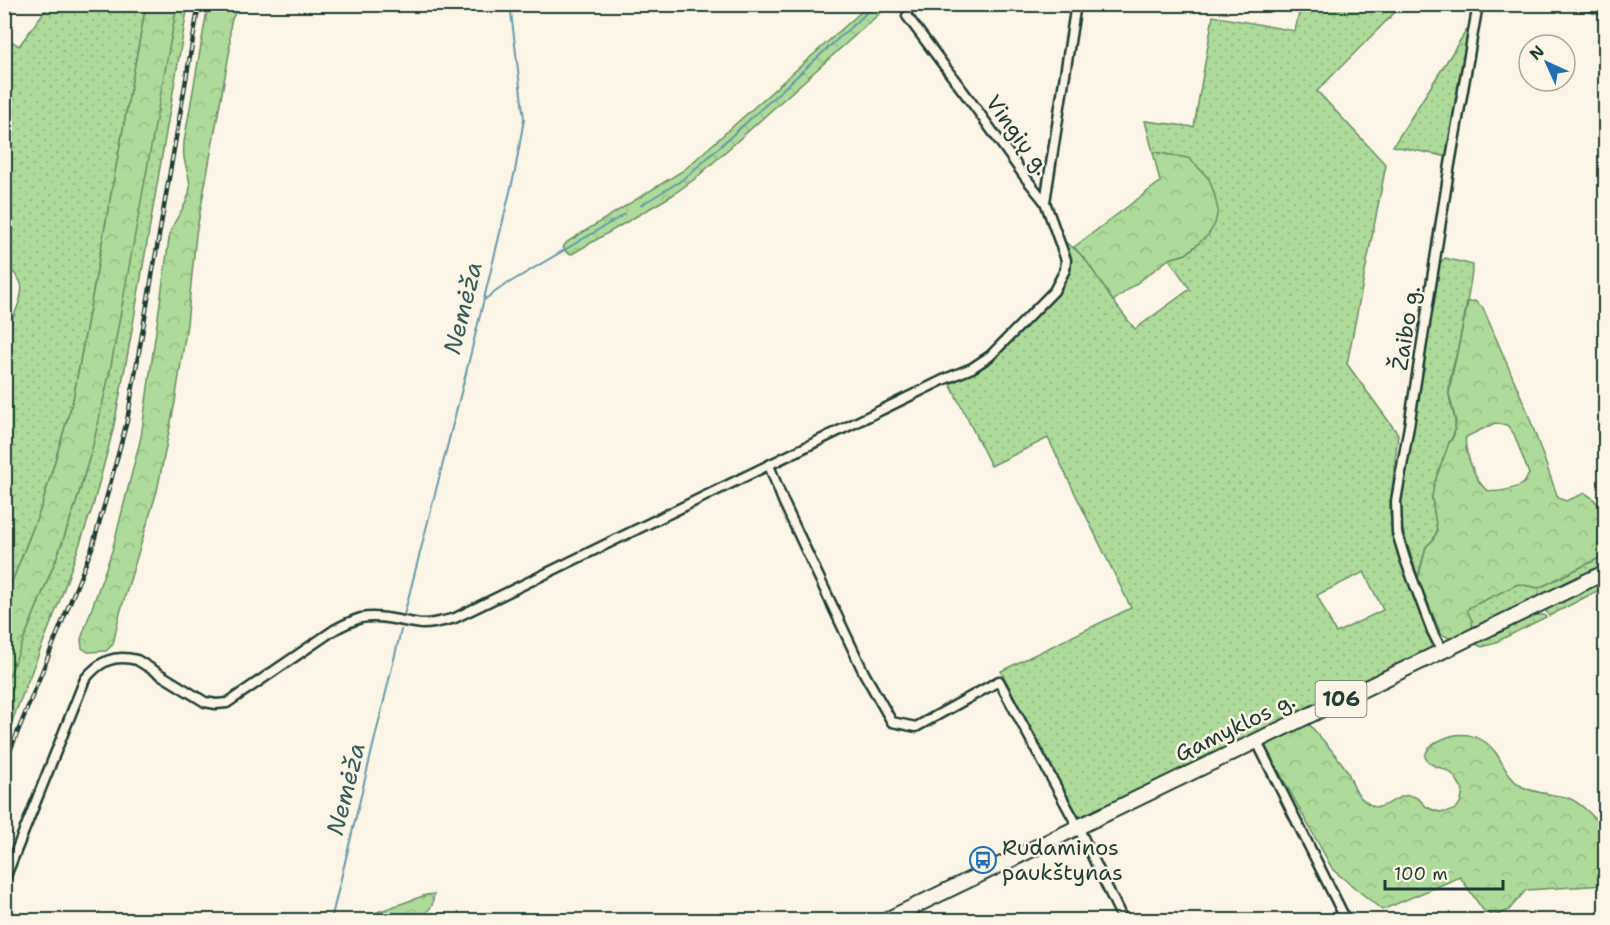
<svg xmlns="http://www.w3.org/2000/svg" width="1610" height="925" font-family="'Shantell Sans',sans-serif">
	<defs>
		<pattern id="grass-dots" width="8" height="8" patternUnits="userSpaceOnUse" patternTransform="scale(1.5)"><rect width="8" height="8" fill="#aedb99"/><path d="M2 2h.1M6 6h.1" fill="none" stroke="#95bd84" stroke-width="1.8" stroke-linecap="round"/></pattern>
		<pattern id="forest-crowns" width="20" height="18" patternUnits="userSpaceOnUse" patternTransform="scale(1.5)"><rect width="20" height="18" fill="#aedb99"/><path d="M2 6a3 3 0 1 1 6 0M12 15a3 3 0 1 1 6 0" fill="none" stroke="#95bd84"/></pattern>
	</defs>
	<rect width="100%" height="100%" fill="#fcf5e5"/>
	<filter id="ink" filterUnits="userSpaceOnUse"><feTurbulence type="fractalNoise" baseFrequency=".0167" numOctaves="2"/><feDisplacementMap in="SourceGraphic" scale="12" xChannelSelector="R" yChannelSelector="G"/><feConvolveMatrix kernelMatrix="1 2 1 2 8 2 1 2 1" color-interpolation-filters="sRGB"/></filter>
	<g filter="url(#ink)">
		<g fill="url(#grass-dots)" stroke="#668c66" stroke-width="1.5" fill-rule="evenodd">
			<path d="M49,5h97l-73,395 -31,105 -37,95v-265c5,-12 22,-42 15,-54 -4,-7 -11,-13 -15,-18v-226l14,9z"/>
			<path d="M177,5h11l-59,342 -16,83 -20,76 -33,94 -55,139v-53l53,-132 18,-51 17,-58z"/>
			<path d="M1301,5h101l-85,86 69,74 -39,199 51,70 -8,74 1,17 5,17 36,96 -1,9 -8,8 -341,161 -5,-1 -4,-4 -72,-140 130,-63 -83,-170 -57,28 -41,-82 24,-13 18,-13 67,-67c13,-21 10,-25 7,-48 21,11 32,36 45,55 8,11 16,21 24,31l55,-40 -21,-30 17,-5 13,-11 -11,-84 -35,-7 -8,-31 49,6 19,-111 82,15zM1364,572l19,38 -47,23 -19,-38z"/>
			<path d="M1468,28l-19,129 -56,-11z"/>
			<path d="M1445,258l28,7c-4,28 -9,55 -15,83 -3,14 -10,31 -9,46 2,20 13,29 0,49l-17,55 5,33 -4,9 -7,7 -8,30 -17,-53 -1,-16 39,-244z"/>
			<path d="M1605,555v10l-132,65 -6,-20 3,-3 48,-23 21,4z"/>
			<path d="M1605,579v8l-56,29 -4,-7z"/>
			<path d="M1531,615h13l2,2 -54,27 -10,3 -9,-4z"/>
		</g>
		<g fill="url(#forest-crowns)" stroke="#668c66" stroke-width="1.5" fill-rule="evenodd">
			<path d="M870,4l19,1 -193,173 -25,18 -99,58 -5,-1 -4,-6 4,-5 117,-72z"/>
			<path d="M146,5h31l-67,366 -17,74 -17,58 -18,51 -53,132v-86l37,-95 31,-105z"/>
			<path d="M208,5h47c-4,1 -10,1 -14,3 -14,8 -11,28 -11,41l-34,185 -9,90 -12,78 -18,89 -37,122 -7,31 -7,7 -18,1 -6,-4 -1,-9 31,-88 29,-114 29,-205c6,-16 19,-28 20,-45 0,-10 -5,-20 -6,-30 -1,-4 0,-10 0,-15z"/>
			<path d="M1153,152l35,6 8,7 13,14 5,14 4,17 -3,14 -7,11 -22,19 -17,5 -56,42 -25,-38 -14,-16 86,-65z"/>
			<path d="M1475,301l8,7 43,100 32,90 8,3 19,-8c25,14 20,37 20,62l-66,33 -21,-4 -48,23 -3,3 5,11 1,9 -22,9 -10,-5 -23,-55 8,-32 7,-7 4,-9 -5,-33 2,-14 15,-41 5,-8 2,-13 -7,-28 3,-18 16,-74zM1495,423l12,2 7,9 15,40c-2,3 -3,6 -5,9 -6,5 -30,11 -37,7 -11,-7 -24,-41 -21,-53z"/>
			<path d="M1308,723c12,14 25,28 36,43 10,14 7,27 25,38 15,11 27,-12 43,-8 7,1 10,7 15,11 10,6 26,9 33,-4 2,-3 2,-9 3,-13 -4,-6 -7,-13 -12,-17 -9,-7 -21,-5 -26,-16 2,-10 8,-14 18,-18 19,-9 40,-4 53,14 8,12 11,24 25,33 11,7 31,8 44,11 14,3 35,24 40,37 3,7 0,42 0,51l-79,5 -17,20 -15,7 -11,-7 -23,-33 -78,33 -49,-40 -69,-126z"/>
			<path d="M434,894l-2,12 -13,14h-56l12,-7 51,-18z"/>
		</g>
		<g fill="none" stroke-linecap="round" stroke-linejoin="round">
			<g stroke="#69a" stroke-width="2">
				<path d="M641,205l38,-23 12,-9 185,-169"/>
				<path d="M484,300l18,-13 123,-73"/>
				<path d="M404,615l62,-242 49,-202 9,-52 -14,-115"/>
				<path d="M331,920l70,-290"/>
			</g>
			<defs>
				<g id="street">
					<path d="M1581,4l25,6"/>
					<path d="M1045,202l31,-198"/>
					<path d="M769,465l14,36 81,172 28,49 24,5 83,-46 79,146 45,93"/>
					<path d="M1442,651l-10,-20 -27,-72 -8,-26 -1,-32 13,-75 40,-256 29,-166"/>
					<path d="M1256,740l90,180"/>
					<path d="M4,881l81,-202c15,-18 29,-25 52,-19l68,42 11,2 11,-1 107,-73c9,-5 17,-9 27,-12 19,-4 42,4 61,6 12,0 22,-3 33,-6l490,-239 27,-11 18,-12 64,-65 11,-21 1,-10 -21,-58 -20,-25 -50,-70 -68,-91"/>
				</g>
				<path id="primary" d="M886,920l720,-348"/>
			</defs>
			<use href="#street" stroke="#1f3d34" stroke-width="13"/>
			<use href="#primary" stroke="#1f3d34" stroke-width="18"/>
			<use href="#street" stroke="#fcf5e5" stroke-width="8"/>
			<use href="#primary" stroke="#fcf5e5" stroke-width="14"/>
			<defs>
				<path id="rail" d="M4,766l88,-218 16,-56 19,-71 72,-417"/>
			</defs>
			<use href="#rail" stroke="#1f3d34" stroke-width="4.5"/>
			<use href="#rail" stroke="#fcf5e5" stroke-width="2" stroke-dasharray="7" stroke-linecap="butt"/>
		</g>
	</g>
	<defs>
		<symbol id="bus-ring" viewBox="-11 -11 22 22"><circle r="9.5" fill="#fcf5e5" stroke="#1f6fb2" stroke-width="1.5"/><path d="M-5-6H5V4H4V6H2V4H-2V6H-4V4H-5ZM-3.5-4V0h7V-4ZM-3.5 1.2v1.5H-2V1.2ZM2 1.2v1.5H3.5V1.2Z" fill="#1f6fb2"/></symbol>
	</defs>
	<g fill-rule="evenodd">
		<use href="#bus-ring" x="968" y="845" width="30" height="30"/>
	</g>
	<g text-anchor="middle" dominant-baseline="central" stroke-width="5" stroke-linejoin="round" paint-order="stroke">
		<rect fill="#fcf5e5" stroke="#617469" stroke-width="1.5" x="1315.5" y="681" width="51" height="36" rx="4.5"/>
		<g font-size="21" font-weight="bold" fill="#1f3d34">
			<text x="1341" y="699">106</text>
		</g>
		<g font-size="22" fill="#1f3d34" stroke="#fcf5e5">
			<text transform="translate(1018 135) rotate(54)">Vingių g.</text>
			<text transform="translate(1406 328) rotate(-81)">Žaibo g.</text>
			<text transform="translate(1235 727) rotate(-26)">Gamyklos g.</text>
		</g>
		<g font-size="22" fill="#1f3d34" stroke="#fcf5e5" text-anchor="start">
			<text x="1002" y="847">Rudaminos<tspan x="1002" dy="25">paukštynas</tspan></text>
		</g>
		<g font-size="24" font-style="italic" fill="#375c5b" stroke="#fcf5e5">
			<text transform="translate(463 308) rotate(-76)">Nemėža</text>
			<text transform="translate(346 789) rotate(-76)">Nemėža</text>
		</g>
	</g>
	<rect width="1610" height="925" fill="none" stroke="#fcf5e5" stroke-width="24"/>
	<rect x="12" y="12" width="1586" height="901" fill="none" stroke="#1f3d34" stroke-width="2" filter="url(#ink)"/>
	<g transform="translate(1547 63) rotate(315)"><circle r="28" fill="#fcf5e5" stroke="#a4ab9e" stroke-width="1.5"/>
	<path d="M0-4.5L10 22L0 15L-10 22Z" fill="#1f6fb2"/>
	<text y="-9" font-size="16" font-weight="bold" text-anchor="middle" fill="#1f3d34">N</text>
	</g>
	<path d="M1385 880v9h118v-9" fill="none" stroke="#1f3d34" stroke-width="3"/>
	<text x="1394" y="880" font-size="18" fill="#1f3d34" stroke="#fcf5e5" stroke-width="4.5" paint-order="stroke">100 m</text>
</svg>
